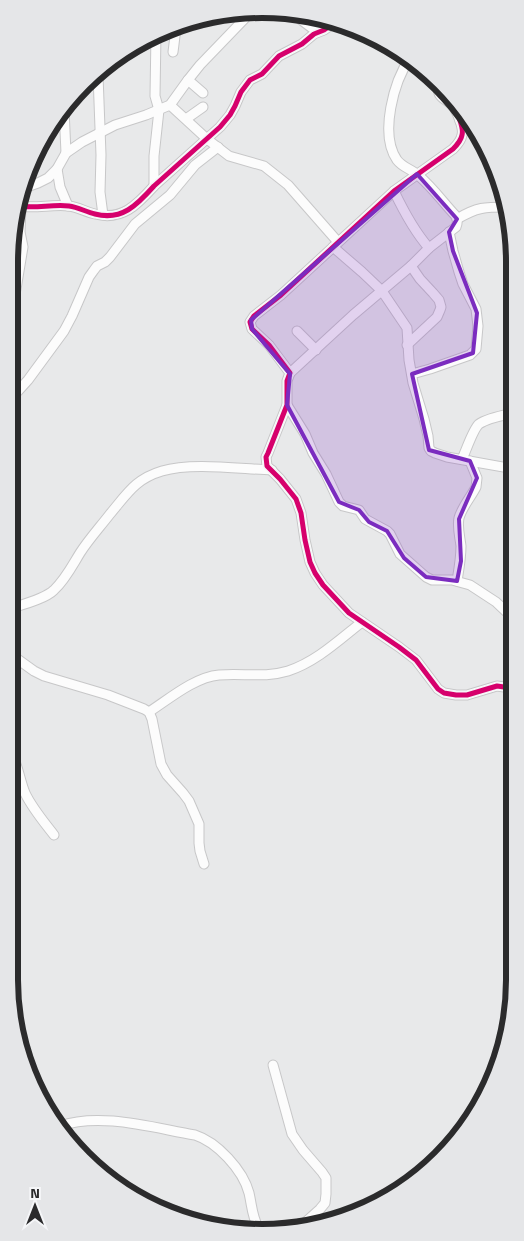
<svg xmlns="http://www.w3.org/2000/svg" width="524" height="1241" font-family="'Titillium Web',sans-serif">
	<rect width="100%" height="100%" fill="#e8e9ea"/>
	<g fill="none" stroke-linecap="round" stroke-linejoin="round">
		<defs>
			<g id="minor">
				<path d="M227,14l16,6"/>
				<path d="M290,15l6,1 16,12 11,2"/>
				<path d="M173,52l3,-24"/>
				<path d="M98,75l3,80 -1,37 3,23"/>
				<path d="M188,80l15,13"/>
				<path d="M438,83c-1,15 5,14 14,22 5,6 12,23 10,30 -1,6 -5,10 -9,14l-59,42 -113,104 -27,21 -4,6 2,7 17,16 21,28 -3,8v24l-19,48 -2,4 1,9 13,13 16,20 5,14 4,27 5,22 5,11 8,12 26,28 50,34 17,13 22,29 6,4 12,2h11l30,-9 7,1 10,4"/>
				<path d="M170,105l37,34 22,17 35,10 24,19 50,57"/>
				<path d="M64,109l2,44"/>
				<path d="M186,119l17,-12"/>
				<path d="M460,121l21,18"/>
				<path d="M57,169l3,18 8,19"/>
				<path d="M154,186v-30l5,-46 -4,-14 1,-63"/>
				<path d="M21,189l17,-6 10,-5 9,-9 9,-16 16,-11 33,-17 31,-10 24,-10 18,-25 12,-15 53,-55"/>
				<path d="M394,191c10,21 20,40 35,57"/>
				<path d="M18,206c17,3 34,-2 51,0 9,1 17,6 26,8 27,7 42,-9 59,-28l66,-59 10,-12 5,-9 6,-14 9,-12 12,-6 17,-18 23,-12 12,-10 10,-4 13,-9"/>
				<path d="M457,219c20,-12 28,-12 50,-12"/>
				<path d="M333,247l29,25 20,19 25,37 2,32 4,23 11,36 4,17 1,12 2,3 4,2 12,4 67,12"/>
				<path d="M9,316l7,-27 7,-42 -3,-15 1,-26"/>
				<path d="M297,331l19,19"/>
				<path d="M407,345l30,-28 3,-7 1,-3 -2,-7 -6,-7 -13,-14 -9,-13"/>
				<path d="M290,373l63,-58 58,-49 18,-18 27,-21c2,-5 2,-8 -1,-12 -12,-13 -23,-28 -36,-39 -7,-7 -16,-8 -22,-16 -18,-26 -3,-79 13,-102"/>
				<path d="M412,374l18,-5 40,-14 6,-6 2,-23 -2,-17 -13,-25 -4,-12 -6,-21 -4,-19"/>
				<path d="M9,401l19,-21 36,-49 8,-15 17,-39 5,-7 3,-4 8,-4 5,-5 25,-33 35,-29 25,-30 23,-18"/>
				<path d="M287,405l18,29 8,19 13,21 13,28 4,4 16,4 6,9 22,12 3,3 10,20 26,23 6,3h20l18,5 26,17 18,17"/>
				<path d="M462,459c4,-8 11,-30 17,-35 8,-6 25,-9 35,-11"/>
				<path d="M457,581c2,-12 4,-23 4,-35 -1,-9 -4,-19 -2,-28 3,-11 12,-21 17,-31l1,-9 -7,-17"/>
				<path d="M9,609c12,-4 36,-10 45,-19 11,-10 18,-24 26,-37 9,-14 20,-26 30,-39 17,-20 25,-35 52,-43 30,-9 78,-2 110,-1"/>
				<path d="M9,653l25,18 10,5 64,19 36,14 5,3 3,7 9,45 6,11 16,18 6,8 10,23v19l1,8 4,13"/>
				<path d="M149,712c20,-13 46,-35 70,-37 24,-2 46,3 69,-4 28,-9 51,-31 74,-49"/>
				<path d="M9,749c9,14 10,29 16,44 7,15 19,29 29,42"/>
				<path d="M273,1065l19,69 11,16 19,22 4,6v16l-1,9 -5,6 -20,18"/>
				<path d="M60,1126c41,-14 93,2 135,9 22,7 48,35 54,58 3,13 3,23 9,34"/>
			</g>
		</defs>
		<use href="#minor" stroke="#c7c7c8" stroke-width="11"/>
		<use href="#minor" stroke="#fcfcfc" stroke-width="9"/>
		<defs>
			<g id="cycleway">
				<path d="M438,83c-1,15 5,14 14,22 5,6 12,23 10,30 -1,6 -5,10 -9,14l-59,42 -113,104 -27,21 -4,6 2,7 17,16 21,28 -3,8v24l-19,48 -2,4 1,9 13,13 16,20 5,14 4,27 5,22 5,11 8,12 26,28 50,34 17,13 22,29 6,4 12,2h11l30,-9 7,1 10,4"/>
				<path d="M18,206c17,3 34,-2 51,0 9,1 17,6 26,8 27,7 42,-9 59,-28l66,-59 10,-12 5,-9 6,-14 9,-12 12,-6 17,-18 23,-12 12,-10 10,-4 13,-9"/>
			</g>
		</defs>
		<use href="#cycleway" stroke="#f5f6f8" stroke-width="8"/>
		<use href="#cycleway" stroke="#d6006c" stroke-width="5"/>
	</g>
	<path fill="#7b2cbf" fill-opacity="0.2" stroke="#7b2cbf" stroke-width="4" stroke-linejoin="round" d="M417,174l40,45 -8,13 4,19 24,62 -4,40 -61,21 17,76 41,11 7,17 -18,41 2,42 -4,20 -31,-4 -22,-19 -17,-27 -18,-9 -10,-12 -20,-8 -52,-97 3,-31 -38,-45 -1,-9z"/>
	<path d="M0 0H524V1241H0ZM262 18H262A244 244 0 0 1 506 262V980A244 244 0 0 1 262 1224H262A244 244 0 0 1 18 980V262A244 244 0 0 1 262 18Z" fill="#e5e6e8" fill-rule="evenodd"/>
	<path fill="none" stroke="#2b2b2c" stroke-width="6" d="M262 18H262A244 244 0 0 1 506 262V980A244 244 0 0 1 262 1224H262A244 244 0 0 1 18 980V262A244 244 0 0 1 262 18Z"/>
	<g transform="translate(35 1206)" stroke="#f5f6f8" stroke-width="4" paint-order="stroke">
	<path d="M0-4L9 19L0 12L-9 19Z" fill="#2b2b2c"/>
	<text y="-8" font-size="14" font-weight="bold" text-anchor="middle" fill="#2b2b2c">N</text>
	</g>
</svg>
